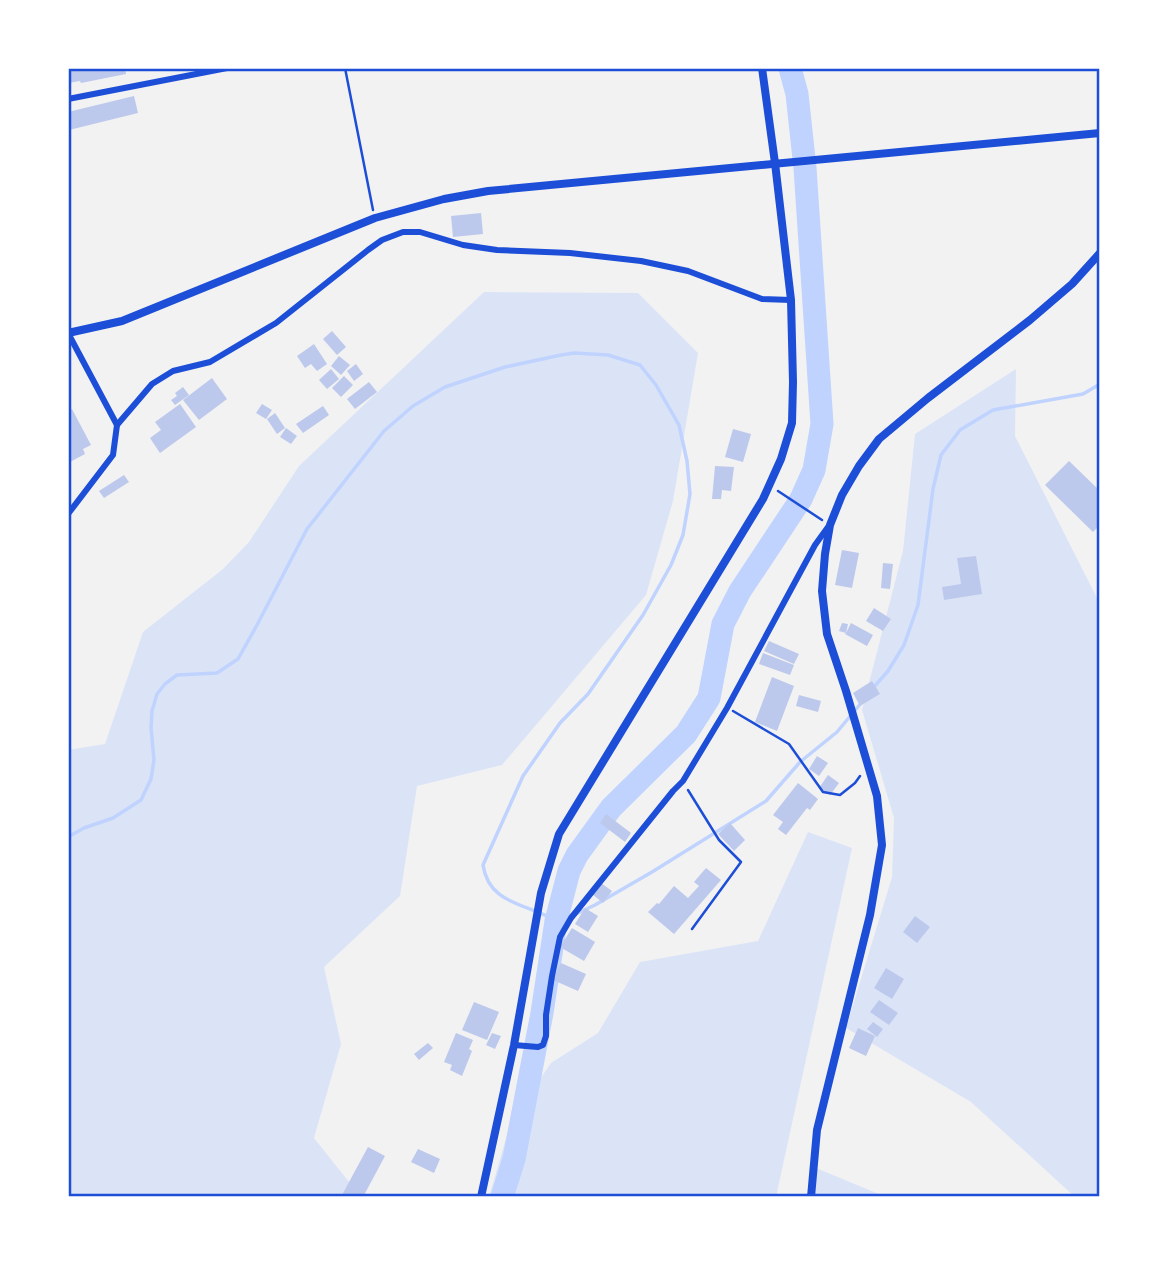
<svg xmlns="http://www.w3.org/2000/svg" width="1168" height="1265" font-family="Poppins,sans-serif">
	<rect width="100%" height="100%" fill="#f2f2f2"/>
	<g fill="#dbe4f7">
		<path d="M484,292l154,1 60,60 -25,148 -27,94 -144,170 -85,21 -17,110 -76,71 17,77 -27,94 47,59h-293v-447l37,-6 38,-112 80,-63 26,-27 50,-76z"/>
		<path d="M1016,369l-1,67 85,168v593h-25l-104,-95 -125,-74 46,-151 2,-59 -32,-108 41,-159 12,-117z"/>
		<path d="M808,832l44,16 -76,349h-287l22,-76 40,-58 47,-30 42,-71 118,-21z"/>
		<path d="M816,1168l70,29h-75z"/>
	</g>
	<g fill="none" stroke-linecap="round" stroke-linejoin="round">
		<g stroke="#bfd3fe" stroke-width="3.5">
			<path d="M873,688l15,-17 16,-26 14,-40 15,-116 8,-34 19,-25 33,-20 90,-16 17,-10"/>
			<path d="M68,837l16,-9 29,-10 28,-18 10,-21 3,-19 -3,-32 1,-17 5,-17 8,-10 12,-9 40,-2 21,-14 19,-34 50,-96 77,-98 29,-25 32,-19 60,-20 56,-12 13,-2 34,2 32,10 16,20 23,40 8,36 3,33 -7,41 -12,30 -28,50 -55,79 -28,29 -37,53 -40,89c6,40 44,38 73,56l7,-4 15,-4 17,-8 57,-33 114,-71 34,-39 37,-30 25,-30"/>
		</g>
		<path stroke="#bfd3fe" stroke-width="23" d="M502,1197l12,-38 28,-146 14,-92 13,-50 8,-16 34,-47 75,-74 23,-36 14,-74 17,-33 61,-92 13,-29 8,-46 -17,-256 -8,-74 -7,-26"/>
	</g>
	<g fill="#bdc9ec">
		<path d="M73,68h52l1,6 -45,9 -1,-2 -12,2v-14z"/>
		<path d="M134,96l4,17 -69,17 -1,-18z"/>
		<path d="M481,213l2,21 -30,3 -2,-21z"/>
		<path d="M332,331l14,16 -9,8 -14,-16z"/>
		<path d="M314,344l13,20 -10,7 -6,-7 -6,4 -8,-12z"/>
		<path d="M339,356l11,9 -9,10 -10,-9z"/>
		<path d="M356,364l7,10 -9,7 -7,-10z"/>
		<path d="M331,369l8,10 -12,10 -8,-9z"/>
		<path d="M344,376l9,9 -12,12 -9,-9z"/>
		<path d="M212,378l15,21 -28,21 -16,-20z"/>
		<path d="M369,382l8,10 -22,17 -8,-10z"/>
		<path d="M183,387l6,8 -14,10 -4,-5 6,-4 -2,-3z"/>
		<path d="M180,404l16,23 -36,26 -10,-15 11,-8 -6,-8z"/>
		<path d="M262,404l10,6 -6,9 -10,-6z"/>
		<path d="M323,406l6,9 -26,18 -7,-9z"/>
		<path d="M72,409l19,36 -8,4 2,5 -17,9v-52z"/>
		<path d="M275,413l10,15 -8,6 -10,-15z"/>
		<path d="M286,428l11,8 -6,8 -11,-7z"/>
		<path d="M733,429l18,5 -8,28 -18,-5z"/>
		<path d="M1069,461l31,30v34l-7,7 -48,-47z"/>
		<path d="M715,466l19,1 -3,24 -9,-1 -1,9h-9z"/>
		<path d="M124,475l5,7 -25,16 -5,-7z"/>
		<path d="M842,550l17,3 -7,35 -17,-3z"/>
		<path d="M976,556l6,38 -38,6 -2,-13 19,-3 -4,-26z"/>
		<path d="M883,563l10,1 -3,25 -9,-1z"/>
		<path d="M874,608l17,11 -8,12 -17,-10z"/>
		<path d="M842,623l6,1 -2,9 5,-10 22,12 -6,11 -22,-12 1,-1 -7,-2z"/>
		<path d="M769,641l30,13 -5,10 -30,-13z"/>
		<path d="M763,653l31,12 -4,10 -31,-11z"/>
		<path d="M772,677l22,9 -17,45 -22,-9z"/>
		<path d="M872,681l8,13 -20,12 -7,-13z"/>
		<path d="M799,695l22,6 -3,11 -22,-6z"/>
		<path d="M817,756l11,7 -9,13 -10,-7z"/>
		<path d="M828,775l11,8 -9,12 -11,-7z"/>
		<path d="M798,783l20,16 -8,11 -3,-2 -21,27 -8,-6 5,-7 -10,-7z"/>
		<path d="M606,814l25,19 -6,9 -25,-19z"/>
		<path d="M730,823l15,17 -11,11 -16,-17z"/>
		<path d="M706,868l15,12 -47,54 -26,-22 9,-9 2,1 15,-18 14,12 11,-12 -5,-4z"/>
		<path d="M601,883l11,8 -9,12 -11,-9z"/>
		<path d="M585,908l13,8 -10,16 -13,-8z"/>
		<path d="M915,916l15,11 -13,16 -14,-11z"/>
		<path d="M572,928l23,14 -11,19 -24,-14z"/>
		<path d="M561,963l25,11 -8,17 -25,-11z"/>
		<path d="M886,968l18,11 -12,20 -18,-11z"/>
		<path d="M879,1000l19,13 -9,12 -19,-13z"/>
		<path d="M474,1002l25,10 -12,28 -25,-10z"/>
		<path d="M873,1022l10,7 -6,8 -10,-8z"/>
		<path d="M858,1028l17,8 -9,20 -17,-8z"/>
		<path d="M456,1033l17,7 -4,9 3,2 -10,25 -12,-6 2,-5 -8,-3z"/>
		<path d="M492,1033l9,3 -6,13 -9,-4z"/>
		<path d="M428,1043l5,5 -14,12 -5,-6z"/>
		<path d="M368,1147l17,9 -22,41h-17l-4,-2z"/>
		<path d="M418,1149l22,10 -6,14 -23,-11z"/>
	</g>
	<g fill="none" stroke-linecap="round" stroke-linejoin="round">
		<g stroke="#1d4ed8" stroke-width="2.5">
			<path d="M345,68l28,142"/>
			<path d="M778,491l44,29"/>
			<path d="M733,711l56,33 34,48 17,3 15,-12 5,-7"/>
			<path d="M688,790l31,50 22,22 -49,67"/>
		</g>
		<g stroke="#1d4ed8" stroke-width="6">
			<path d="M68,99l159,-31"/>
			<path d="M68,333l49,92"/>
			<path d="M68,514l45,-59 4,-30 35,-41 21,-13 37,-9 66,-39 92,-73 14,-10 21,-8h17l43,13 34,5 73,3 71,8 47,10 74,28 29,1"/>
			<path d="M514,1045l24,2 5,-2 3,-9v-21l6,-39 8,-39 11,-19 102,-127 10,-10 44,-73 88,-163 13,-18"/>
		</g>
		<g stroke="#1d4ed8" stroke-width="8">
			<path d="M68,333l54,-12 253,-103 69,-19 44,-8 612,-58"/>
			<path d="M481,1197l33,-152 27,-152 18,-59 204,-335 18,-40 11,-36 1,-41 -2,-82 -16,-137 -13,-95"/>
			<path d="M811,1197l6,-67 53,-215 12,-70 -5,-49 -31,-105 -19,-57 -5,-43 3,-37 5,-29 12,-30 17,-29 20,-27 49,-41 102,-78 42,-36 28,-31"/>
		</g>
	</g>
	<rect width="1168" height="1265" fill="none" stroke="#ffffff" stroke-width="140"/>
	<rect x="70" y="70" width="1028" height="1125" fill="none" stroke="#1d4ed8" stroke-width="2.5"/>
</svg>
